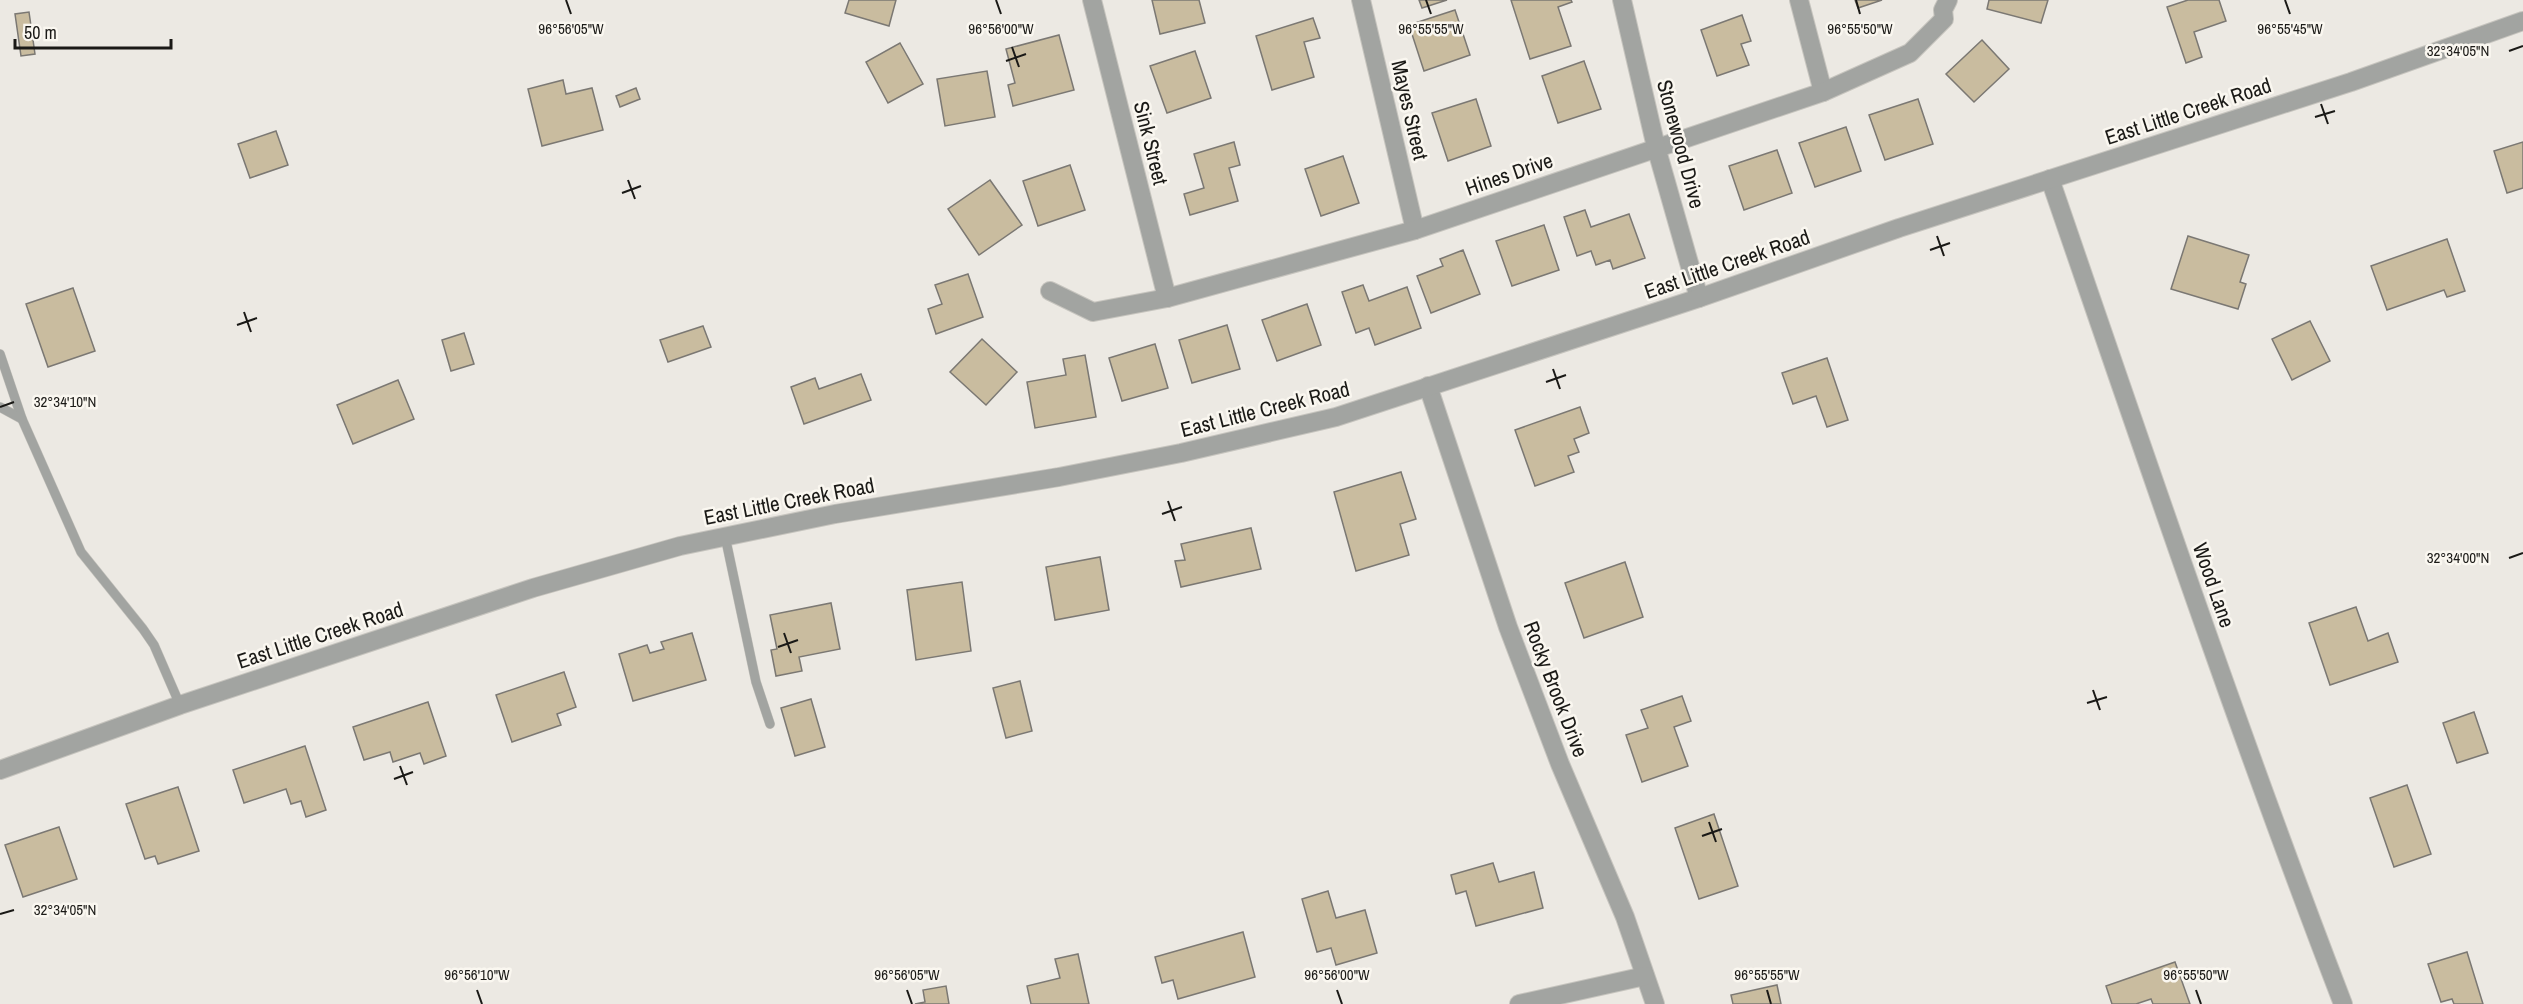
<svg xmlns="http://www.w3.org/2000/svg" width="2523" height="1004" font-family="'Archivo Narrow',sans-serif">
	<rect width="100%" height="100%" fill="#ece9e3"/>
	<g fill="#c9bc9f" stroke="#7b7873" stroke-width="1.5">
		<path d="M849,0h47l-7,26 -44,-13z"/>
		<path d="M1152,0h47l6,23 -45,11z"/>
		<path d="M1419,0h28l-25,8z"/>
		<path d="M1511,0h60l1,2 -14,5 13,39 -41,13z"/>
		<path d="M1855,0h27l-24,8z"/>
		<path d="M1989,0h59l-7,23 -54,-14z"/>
		<path d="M2188,0h31l7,21 -32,11 8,25 -16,6 -19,-56z"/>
		<path d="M1455,10l15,45 -46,16 -15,-46z"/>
		<path d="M29,12l6,42 -14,2 -6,-42z"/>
		<path d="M1742,15l9,26 -10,3 8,21 -32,11 -16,-46z"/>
		<path d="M1313,18l7,20 -16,4 10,35 -42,13 -16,-54z"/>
		<path d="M1059,35l15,55 -61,16 -5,-21 7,-2 -9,-34z"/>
		<path d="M1982,40l27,29 -35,33 -28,-28z"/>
		<path d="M900,43l23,41 -35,19 -22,-41z"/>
		<path d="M1195,51l16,47 -44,15 -17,-47z"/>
		<path d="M1584,61l17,48 -43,14 -16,-47z"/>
		<path d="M987,71l8,46 -50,9 -8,-47z"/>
		<path d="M563,80l3,14 26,-6 11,42 -61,16 -14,-57z"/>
		<path d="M636,88l4,11 -20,8 -4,-11z"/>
		<path d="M1476,99l15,47 -43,15 -16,-48z"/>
		<path d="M1918,99l15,45 -48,16 -16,-45z"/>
		<path d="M1846,127l15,44 -46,16 -16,-44z"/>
		<path d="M276,131l12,34 -38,13 -12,-34z"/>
		<path d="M1234,142l6,23 -11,3 9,33 -48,14 -6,-21 20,-6 -10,-34z"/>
		<path d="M2523,142v46l-16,5 -13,-42z"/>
		<path d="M1777,150l15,43 -48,17 -15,-44z"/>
		<path d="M1343,156l16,47 -38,13 -16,-47z"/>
		<path d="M1070,165l15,45 -47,16 -15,-45z"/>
		<path d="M990,180l32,45 -43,30 -31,-46z"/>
		<path d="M1585,210l6,17 38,-13 16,44 -32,11 -3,-9 -14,5 -5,-14 -14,5 -13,-39z"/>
		<path d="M1544,225l15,45 -47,16 -16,-45z"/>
		<path d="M2188,236l61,19 -9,27 6,2 -8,25 -67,-20z"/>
		<path d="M2447,239l18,52 -18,6 -3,-7 -57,20 -16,-44z"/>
		<path d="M1463,250l17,44 -49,19 -14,-37 26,-10 -3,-7z"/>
		<path d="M968,274l15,43 -47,17 -8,-25 14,-5 -7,-19z"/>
		<path d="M1363,285l6,16 38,-14 14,41 -46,17 -6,-17 -13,5 -14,-41z"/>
		<path d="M73,288l22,63 -47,16 -22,-63z"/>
		<path d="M1307,304l14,41 -44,16 -15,-41z"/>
		<path d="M2310,321l20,40 -38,19 -20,-41z"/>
		<path d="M1227,325l13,44 -48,14 -13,-43z"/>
		<path d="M703,326l8,21 -43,15 -8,-22z"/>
		<path d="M464,333l10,31 -23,7 -9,-31z"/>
		<path d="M982,339l35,33 -31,33 -36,-33z"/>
		<path d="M1155,344l13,44 -46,13 -13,-43z"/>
		<path d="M1085,355l11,62 -61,11 -8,-46 39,-7 -3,-16z"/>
		<path d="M1827,358l21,62 -21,7 -11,-31 -23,8 -11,-31z"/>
		<path d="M861,374l10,26 -67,24 -13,-37 24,-9 4,11z"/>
		<path d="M398,380l16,39 -61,25 -16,-39z"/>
		<path d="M1580,407l9,26 -15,6 5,13 -11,4 6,16 -39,14 -20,-56z"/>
		<path d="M1401,472l15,47 -16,5 9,31 -53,16 -22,-79z"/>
		<path d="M1251,528l10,41 -80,18 -6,-26 10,-1 -4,-16z"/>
		<path d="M1100,557l9,53 -54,10 -9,-53z"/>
		<path d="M1625,562l18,55 -59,21 -19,-55z"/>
		<path d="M962,582l9,69 -55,9 -9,-70z"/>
		<path d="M831,603l9,46 -41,8 3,14 -26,5 -5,-26 6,-1 -7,-34z"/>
		<path d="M2356,607l12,34 20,-8 10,29 -68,23 -21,-62z"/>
		<path d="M692,633l14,47 -73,21 -14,-47 28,-9 3,8 14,-4 -3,-7z"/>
		<path d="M564,672l12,35 -19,7 4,11 -49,17 -16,-47z"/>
		<path d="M1020,681l12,50 -26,7 -13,-50z"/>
		<path d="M1682,696l9,25 -17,6 14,39 -46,16 -16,-47 22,-7 -7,-18z"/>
		<path d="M811,699l14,48 -30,9 -14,-48z"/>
		<path d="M428,702l18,54 -22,8 -4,-11 -27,9 -3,-10 -26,8 -11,-33z"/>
		<path d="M2474,712l14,41 -31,10 -14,-40z"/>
		<path d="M305,746l21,64 -20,7 -5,-16 -10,3 -5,-15 -42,14 -11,-33z"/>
		<path d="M2407,785l24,69 -37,13 -24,-69z"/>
		<path d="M178,787l21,64 -41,13 -3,-8 -10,3 -19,-55z"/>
		<path d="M1714,814l24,72 -39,13 -24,-71z"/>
		<path d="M59,827l18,52 -54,18 -18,-52z"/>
		<path d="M1493,863l6,19 35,-10 9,36 -67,18 -10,-35 -10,3 -5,-19z"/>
		<path d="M1328,891l8,27 29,-8 12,43 -41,12 -5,-17 -14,4 -15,-53z"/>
		<path d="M1243,932l12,45 -77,22 -5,-19 -11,3 -7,-26z"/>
		<path d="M2467,952l16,52h-29l-2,-5 -11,3 -13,-38z"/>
		<path d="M1078,954l11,50h-58l-4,-18 33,-8 -5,-19z"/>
		<path d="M2175,962l15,42h-37l-2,-5 -15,5h-24l-6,-18z"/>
		<path d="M1777,985l4,19h-48l-2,-9z"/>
		<path d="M946,986l3,18h-34l10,-2 -2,-12z"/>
	</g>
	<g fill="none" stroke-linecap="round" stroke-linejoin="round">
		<defs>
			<g id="service">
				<path d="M0,354l22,65 59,133 62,77 11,16 26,60"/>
				<path d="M0,407l22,12"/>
				<path d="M725,536l31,146 14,42"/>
			</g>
			<g id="minor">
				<path d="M1092,0l75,298"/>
				<path d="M1361,0l54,230"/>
				<path d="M1799,0l24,92"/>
				<path d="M2050,179c95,276 188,552 293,825"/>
				<path d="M1050,291l43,21 74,-14 248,-68 408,-138 87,-39 34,-34 -1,-9 5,-10"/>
				<path d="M1428,386l80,241 52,137 65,153 30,87"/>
				<path d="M1519,1004l126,-28"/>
			</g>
			<g id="tertiary">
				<path d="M1622,0l34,147 43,151"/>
				<path d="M0,770l180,-65 353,-117 147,-42 155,-32 224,-37 122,-24 155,-36 363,-119 200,-70 452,-146 172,-61"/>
			</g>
		</defs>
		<use href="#service" stroke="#c6c4be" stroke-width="10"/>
		<use href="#minor" stroke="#c6c4be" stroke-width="20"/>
		<use href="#tertiary" stroke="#c6c4be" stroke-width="20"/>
		<use href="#service" stroke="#a2a4a1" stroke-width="9"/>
		<use href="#minor" stroke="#a2a4a1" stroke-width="18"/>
		<use href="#tertiary" stroke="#a2a4a1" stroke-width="18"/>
	</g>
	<path fill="none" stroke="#1a1916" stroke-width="2" d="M566,0l5,14M996,0l5,14M1426,0l5,14M1856,0l4,14M2285,0l5,14M1012,47l7,20M2509,51l14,-5M1006,61l20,-7M2321,104l7,20M2315,117l20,-6M628,180l7,19M622,193l19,-7M1937,236l7,20M1930,250l20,-7M244,312l7,20M237,325l20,-7M1553,369l7,20M1546,382l20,-7M0,407l14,-5M1168,501l7,20M1162,514l20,-7M2509,558l14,-5M784,633l7,20M778,647l20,-7M2093,690l7,20M2087,703l20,-6M400,766l7,19M394,779l19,-7M1709,822l7,20M1702,836l20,-7M0,914l14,-4M477,990l5,14M907,990l5,14M1337,990l5,14M1767,990l4,14M2196,990l5,14"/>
	<g text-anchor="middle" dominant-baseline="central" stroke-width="5" stroke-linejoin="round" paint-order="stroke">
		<g font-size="21" fill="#1a1916" stroke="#faf7f0">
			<text transform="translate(1410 110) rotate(77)">Mayes Street</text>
			<text transform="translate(2188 111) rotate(-18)">East Little Creek Road</text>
			<text transform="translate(1151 143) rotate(76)">Sink Street</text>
			<text transform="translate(1681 144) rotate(75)">Stonewood Drive</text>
			<text transform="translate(1509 174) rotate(-19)">Hines Drive</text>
			<text transform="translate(1727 264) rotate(-19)">East Little Creek Road</text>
			<text transform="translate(1265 409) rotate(-14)">East Little Creek Road</text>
			<text transform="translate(789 501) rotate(-11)">East Little Creek Road</text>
			<text transform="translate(2214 585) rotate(71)">Wood Lane</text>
			<text transform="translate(320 635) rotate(-18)">East Little Creek Road</text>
			<text transform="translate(1556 689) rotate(69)">Rocky Brook Drive</text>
		</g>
	</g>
	<g font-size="15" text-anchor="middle" fill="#1a1916" stroke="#faf7f0" stroke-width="5" stroke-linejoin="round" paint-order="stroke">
		<text x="571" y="34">96°56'05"W</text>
		<text x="1001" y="34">96°56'00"W</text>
		<text x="1431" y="34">96°55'55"W</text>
		<text x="1860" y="34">96°55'50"W</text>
		<text x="2290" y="34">96°55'45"W</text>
		<text x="2458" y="56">32°34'05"N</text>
		<text x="65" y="407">32°34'10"N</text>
		<text x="2458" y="563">32°34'00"N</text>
		<text x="65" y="915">32°34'05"N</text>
		<text x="477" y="980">96°56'10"W</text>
		<text x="907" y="980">96°56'05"W</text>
		<text x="1337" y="980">96°56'00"W</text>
		<text x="1767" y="980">96°55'55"W</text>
		<text x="2196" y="980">96°55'50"W</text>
	</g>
	<path d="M15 39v9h156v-9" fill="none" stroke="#1a1916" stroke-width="3"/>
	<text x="24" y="39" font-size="18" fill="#1a1916" stroke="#faf7f0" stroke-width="4.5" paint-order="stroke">50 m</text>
</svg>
